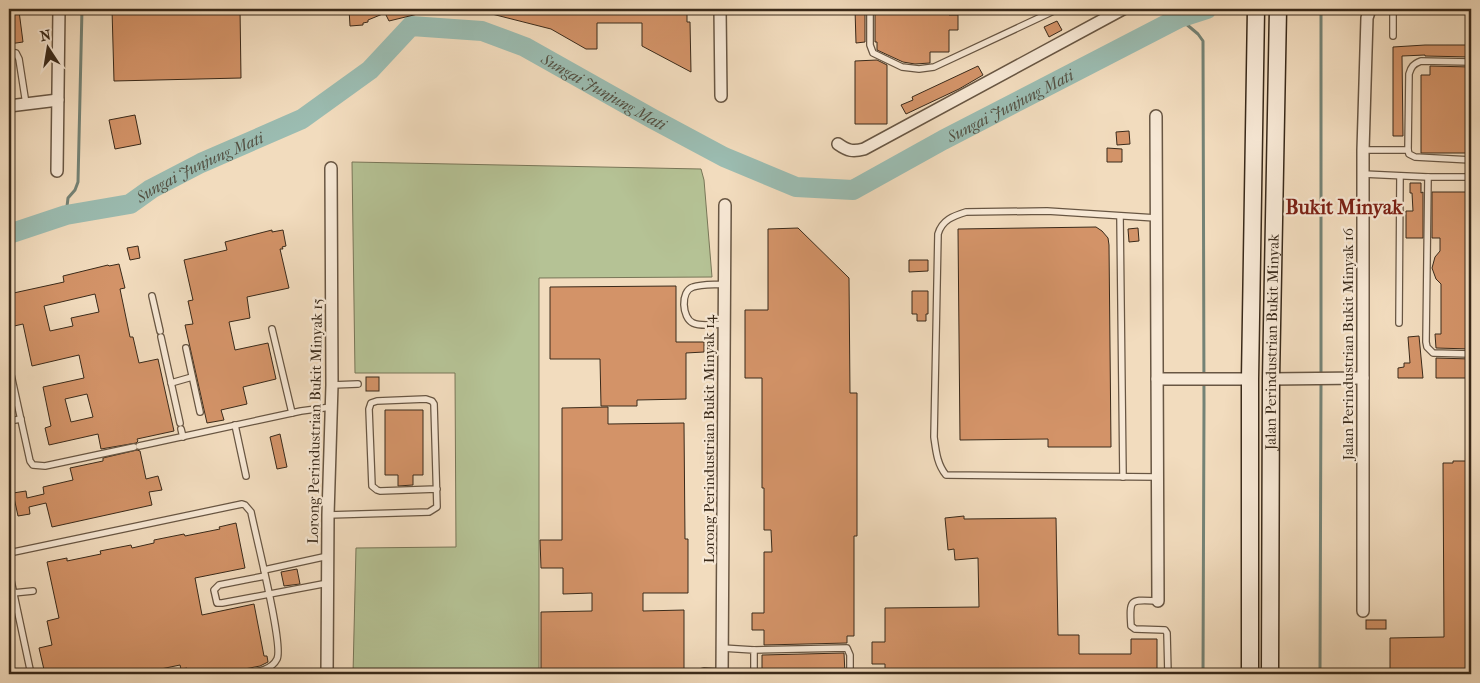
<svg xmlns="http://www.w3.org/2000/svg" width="1480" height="683" font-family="'IM FELL French Canon',serif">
	<rect width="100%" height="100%" fill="#f2dcbe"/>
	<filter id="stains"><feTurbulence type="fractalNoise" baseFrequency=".004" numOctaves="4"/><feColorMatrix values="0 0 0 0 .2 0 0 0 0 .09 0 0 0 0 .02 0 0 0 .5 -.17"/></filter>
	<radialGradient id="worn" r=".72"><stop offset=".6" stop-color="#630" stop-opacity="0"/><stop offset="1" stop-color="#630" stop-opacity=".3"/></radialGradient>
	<path fill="#b5c295" stroke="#787658" d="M352,162l349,7 3,11 8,97 -173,1v396h-186l3,-126 100,-1 -1,-174h-100z"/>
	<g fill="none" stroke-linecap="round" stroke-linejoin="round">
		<g stroke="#748275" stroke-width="3">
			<path d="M1179,18l19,16 5,7 1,362 -1,271"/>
			<path d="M66,215l2,-17 7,-8 3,-8 4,-173"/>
			<path d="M1321,376v-367"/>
			<path d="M1320,674l1,-292"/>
		</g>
		<path stroke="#9bbcb1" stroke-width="20" id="s1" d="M9,234l57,-19 64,-11 21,-15 50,-26 101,-44 68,-49 41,-44 71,5 43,16 128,72 71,38 72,30 57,3 90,-50 236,-122 28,-9"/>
	</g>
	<g fill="#d39368" stroke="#3a2a1a" fill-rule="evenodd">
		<path d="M112,9h128l1,69 -127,3z"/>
		<path d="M349,9h77v3l-37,9 -4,-8 -17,7v2l-5,1v2l-13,1z"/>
		<path d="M484,9h203v13h3l1,50 -49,-26v-23h-45v26h-11l-35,-20 -67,-17z"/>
		<path d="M855,9h10v33l-9,1z"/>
		<path d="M875,9h74v6h9v15h-9v22h-19v11l-15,1 -12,-2 -26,-12v-8h-2z"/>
		<path d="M19,11l4,31 -14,2v-31z"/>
		<path d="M1057,21l5,9 -13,7 -5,-10z"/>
		<path d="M1425,45h46v12l-46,-1v-1l-23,1 1,80h-10v-89z"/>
		<path d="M877,60l10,5v59h-32v-63z"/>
		<path d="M978,66l5,9 -24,14 -53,25 -5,-9 12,-5 -1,-3z"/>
		<path d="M1430,66l41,1v86h-50v-78h9z"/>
		<path d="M135,115l6,29 -26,5 -6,-29z"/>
		<path d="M1129,131l1,13 -13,1 -1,-13z"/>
		<path d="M1107,148l15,1v13h-15z"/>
		<path d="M1410,183h11v10l2,-1v46h-17v-27h7l-1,-18h-2z"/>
		<path d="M1432,192h39v157l-35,-1 -1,-14h6v-50l-5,-5 -4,-11 3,-11 5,-6v-13h-8z"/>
		<path d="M1096,227l6,4 6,7 1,7 2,202h-63v-8l-88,1 -2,-211z"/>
		<path d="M798,228l51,50 1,115h7v143h-3v100h-7v7l-83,2v-15h-12v-17h12v-61h8l-1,-22h-7v-42h-2v-110h-17v-68h23v-81z"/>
		<path d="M1138,228l1,13 -10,1 -1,-13z"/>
		<path d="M272,230v2l11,-2 3,16 -4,1 1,2h-3l9,39 -42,9 3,21 -21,4 6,28 33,-7 8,36 -33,8 4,17 -26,6 3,10 -17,3 -22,-98 8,-1 -5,-23 5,-1 -9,-40 43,-10 -2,-8z"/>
		<path d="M138,246l2,12 -10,2 -3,-12z"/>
		<path d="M909,260h19v11l-19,1z"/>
		<path d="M119,264l6,24 -5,1 10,48h3l6,26 19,-4 16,72 -37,8 1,2 -2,2 -35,6 -3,-15 -49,11 -4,-17 6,-2 -8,-39 41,-9 -5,-23 -47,11 -9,-42 -13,3 -1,-33 55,-12 -1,-6 45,-11 1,1zM95,294l4,18 -28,6 2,8 -23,5 -6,-25zM87,394l6,23 -22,5 -6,-23z"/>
		<path d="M676,286v56h28v10l-18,1v46l-49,1v6h-36l-1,-47h-50v-72z"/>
		<path d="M912,291h16v23h-2v7h-9v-7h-5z"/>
		<path d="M1419,336l4,42h-25v-10l6,-1v-4h6l-2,-26z"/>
		<path d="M1436,358l35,1v19h-35z"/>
		<rect x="366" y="377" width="13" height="14"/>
		<path d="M608,407v17l76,-1 1,116h3v54h-45v18l41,-1v64h-143v-62l51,-1v-18l-29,1v-26h-22l-1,-28h22v-132z"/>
		<path d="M385,410h38v65h-10v10l-15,1v-11h-13z"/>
		<path d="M280,434l7,33 -10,2 -7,-32z"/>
		<path d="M137,450l3,1 6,28 12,-3 4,14 -13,2 3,13 -100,22 -6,-24 -17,4 1,7 -12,2 -5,-23 13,-2 1,7 17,-4 -1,-7 30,-7 -3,-12 33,-7v-3z"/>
		<path d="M1453,461h18v213h-81v-36l54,-1 -1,-174h10z"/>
		<path d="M964,516v3l92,-1 2,117h21v19h52v-15h26v34l-272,1v-10h-13v-22h13v-34l94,-1 -1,-49 -23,2 -1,-11 -6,1 -3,-32z"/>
		<path d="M236,523l9,45 -50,10 7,37 52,-11 10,52h3l1,6 -8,4 -41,8h-31l-1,-6 -6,1 -1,-4 -24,5 1,4h-112l-6,-26 13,-3 -5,-24 12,-3 -12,-56 20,-4v3l34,-7 -1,-3 31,-6 1,3 22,-5v-3l30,-6 1,2 35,-7 -1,-2z"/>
		<path d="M297,569l3,15 -16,2 -3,-14z"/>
		<rect x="1366" y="620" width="20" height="9"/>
		<path d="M844,653l1,21h-83v-19z"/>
	</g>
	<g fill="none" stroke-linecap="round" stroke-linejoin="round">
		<defs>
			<g id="lane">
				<path d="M870,9v36l3,8 29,14 17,2 15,-2 124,-58"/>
				<path d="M1393,36v-27"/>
				<path d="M9,52l7,1 3,6 7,45"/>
				<path d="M1363,150h45l1,-76c2,-7 4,-10 12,-13l50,1"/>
				<path d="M1408,150l1,4 6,3 56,3"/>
				<path d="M1363,174l65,3h43"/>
				<path d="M1428,177l-2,165 1,5 6,6 38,1"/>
				<path d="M1120,216l3,261"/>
				<path d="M1156,218l-109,-7 -81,1c-13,4 -24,8 -28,22l-4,203c2,14 3,27 12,38l212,2"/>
				<path d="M152,296l8,35"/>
				<path d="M1399,323l1,-147"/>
				<path d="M724,324c-9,0 -22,3 -31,-1 -11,-5 -13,-32 0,-36 9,-3 22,-2 32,-3"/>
				<path d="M272,329l20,84"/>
				<path d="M161,337l19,86"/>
				<path d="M186,348l14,64"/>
				<path d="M10,370l20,91 3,4 12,1 89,-19"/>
				<path d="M171,383l21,-6"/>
				<path d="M332,385l26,-1"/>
				<path d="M9,421l12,-2"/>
				<path d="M235,425l11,51"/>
				<path d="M181,429l2,8"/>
				<path d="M139,446l162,-35 30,-4"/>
				<path d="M328,515l101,-3 8,-5 -3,-103 -2,-3 -6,-2 -49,2 -6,2 -2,6 3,77 5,4 3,1 57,-2"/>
				<path d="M9,553l233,-49 3,1 6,7c4,21 33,134 26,147 -6,12 -22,13 -34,15"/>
				<path d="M264,570l64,-14"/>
				<path d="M9,571l22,103"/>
				<path d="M265,576l-46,9 -5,5 3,13h5l106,-20"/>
				<path d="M13,593l20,-2"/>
				<path d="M1158,601c-27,-1 -29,-4 -27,25l4,3 30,1 2,3 1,41"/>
				<path d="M722,648l32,2v24"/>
				<path d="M754,650l93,-2 3,7v19"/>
				<path d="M695,674l9,-3 18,1"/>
			</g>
			<g id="street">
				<path d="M720,9l1,87"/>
				<path d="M9,106l49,-6"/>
				<path d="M1156,116l2,485"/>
				<path d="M838,144c10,7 15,8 26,5l259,-140"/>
				<path d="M57,171l2,-162"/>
				<path d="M1157,379h93"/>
				<path d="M1271,379l92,-1"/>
				<path d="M1363,611v-461l4,-132 3,-9"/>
				<path d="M327,674l1,-159 4,-130 -1,-217"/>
				<path d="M722,674l3,-469"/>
			</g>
			<g id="secondary">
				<path d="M1250,674v-295l6,-370"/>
				<path id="s2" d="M1270,674l1,-295 7,-370"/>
			</g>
		</defs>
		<use href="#lane" stroke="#685643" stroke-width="8"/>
		<use href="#street" stroke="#685643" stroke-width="14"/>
		<use href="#secondary" stroke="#3a2a1a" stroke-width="19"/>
		<use href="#lane" stroke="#f7e8d5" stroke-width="5.5"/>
		<use href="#street" stroke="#f7e8d5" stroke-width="11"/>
		<use href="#secondary" stroke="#f7e8d5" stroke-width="16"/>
	</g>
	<g text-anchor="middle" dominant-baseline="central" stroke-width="4.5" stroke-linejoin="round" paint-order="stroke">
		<g font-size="15" fill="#3a2a1a" stroke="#f7e8d5">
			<text stroke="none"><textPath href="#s2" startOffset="332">Jalan Perindustrian Bukit Minyak</textPath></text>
			<text transform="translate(1348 344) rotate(-90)">Jalan Perindustrian Bukit Minyak 16</text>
			<text transform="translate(315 421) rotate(-89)">Lorong Perindustrian Bukit Minyak 15</text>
			<text transform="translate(709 439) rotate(-90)">Lorong Perindustrian Bukit Minyak 14</text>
		</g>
		<g font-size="16" font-style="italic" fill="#524e40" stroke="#f7e8d5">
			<text stroke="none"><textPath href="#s1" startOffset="669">Sungai Junjung Mati</textPath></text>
			<text stroke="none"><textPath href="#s1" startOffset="1119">Sungai Junjung Mati</textPath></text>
			<text stroke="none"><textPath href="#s1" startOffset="204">Sungai Junjung Mati</textPath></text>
		</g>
		<g font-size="20" font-weight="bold" fill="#7a1f14" stroke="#f7e8d5">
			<text x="1344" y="207">Bukit Minyak</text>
		</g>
	</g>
	<rect width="1480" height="683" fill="none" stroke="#f2dcbe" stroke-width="30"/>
	<rect x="10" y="10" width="1460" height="663" fill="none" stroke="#3a2a1a" stroke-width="2.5"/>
	<rect x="15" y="15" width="1450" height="653" fill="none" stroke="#3a2a1a"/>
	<g transform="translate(48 48) rotate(348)" stroke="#f7e8d5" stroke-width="4" paint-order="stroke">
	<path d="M0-4L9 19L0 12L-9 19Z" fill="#3a2a1a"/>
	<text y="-8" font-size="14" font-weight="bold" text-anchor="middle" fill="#3a2a1a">N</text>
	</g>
	<rect width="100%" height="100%" filter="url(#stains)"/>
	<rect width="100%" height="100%" fill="url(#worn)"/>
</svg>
